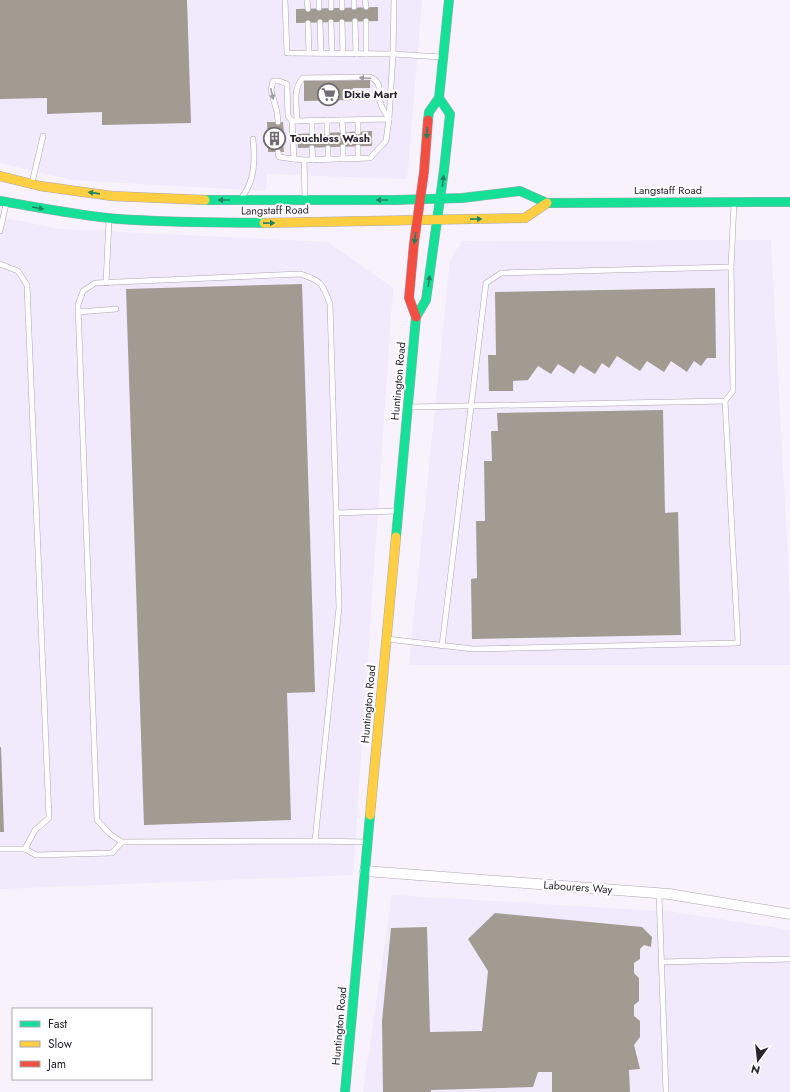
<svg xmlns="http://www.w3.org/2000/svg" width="790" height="1092" font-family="Jost,sans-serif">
	<rect width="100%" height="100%" fill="#f7f2fc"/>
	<g fill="#f1e9fc">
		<path d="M0,0h422l-15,179 -140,-5 -1,17 -194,-11 -72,-17z"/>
		<path d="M0,217l60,12 268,13 65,46 -40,587 -353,14z"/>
		<path d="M771,240l19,362v63h-381l41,-405 12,-19z"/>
		<path d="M392,895l282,17 116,18v162h-427z"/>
	</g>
	<g fill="#a19b92">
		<path d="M0,0h187l4,123 -89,2v-13l-55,2v-16l-47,1z"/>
		<path d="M378,7v14l-82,2v-14z"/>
		<path d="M370,80v8h-17v12l-49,1v-20z"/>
		<path d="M267,122h16l1,11 -2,3v5l1,1 1,10h-16z"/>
		<path d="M372,131v15l-74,2 -1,-14z"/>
		<path d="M302,284l13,408 -28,1 4,127 -147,5 -18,-536z"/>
		<path d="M715,288l1,70h-9l-6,8 -7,-5 -7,11 -16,-11 -7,11 -17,-11 -7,10 -23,-15 -8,12 -7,-5 -7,11 -15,-9 -6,9 -16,-10 -7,10 -13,-8 -10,14 -15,1v10h-24l-1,-36h8l-1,-63z"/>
		<path d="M663,410l2,103 13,-1 3,123 -209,4 -1,-60 6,-1 -1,-57h9l-1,-60h8l-1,-30h7l-1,-18z"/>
		<path d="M0,747h1l3,85h-4z"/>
		<path d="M495,913l147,14 10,10 -1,10 -7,-2 -4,4v10l-6,4v10l5,5v23l-5,4v11l6,5v16l-6,8 6,24 -11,1 1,22h-78v-20h-14l-5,15 -102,3v2h-48l-1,-71 9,-93 36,-1 3,105 52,-1 6,-60 -20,-32z"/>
	</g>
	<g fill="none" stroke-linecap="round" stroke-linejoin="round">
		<defs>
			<g id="lane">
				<path d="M285,0l2,53 106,1 48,3"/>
				<path d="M307,0l1,9"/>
				<path d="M319,0v8"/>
				<path d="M331,0v8"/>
				<path d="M342,0v8"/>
				<path d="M354,0v7"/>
				<path d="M365,0l1,7"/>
				<path d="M355,21l1,33"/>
				<path d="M366,21v33"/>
				<path d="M320,22l1,31"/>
				<path d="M331,22l1,31"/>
				<path d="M342,22l1,31"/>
				<path d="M308,23l1,30"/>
				<path d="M389,118l4,-64 1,-54"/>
				<path d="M327,120v13"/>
				<path d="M342,120l1,12"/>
				<path d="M358,120v12"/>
				<path d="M297,121c0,-14 -5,-32 6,-43l67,-1c15,7 6,16 11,27 1,5 5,10 8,15"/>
				<path d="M312,121v12"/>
				<path d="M278,122l-1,-10 -6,-22 2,-9h6l8,3 1,32 4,5"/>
				<path d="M343,147v12"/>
				<path d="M358,147v12"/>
				<path d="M312,148l1,12"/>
				<path d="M328,148v11"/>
				<path d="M278,152l1,5 15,2"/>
				<path d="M304,160l-10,-1 -2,-38 97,-2 -3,22 -16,17 -66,2 1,39"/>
				<path d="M32,183l11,-47"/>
				<path d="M242,197c13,-16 13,-38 11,-58"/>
				<path d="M0,231l6,-27"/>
				<path d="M0,264l18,7 9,14 22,533 -14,12 -10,19"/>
				<path d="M106,283l3,-63"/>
				<path d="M78,312l38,-3"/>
				<path d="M410,407l315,-6 8,-10 -2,-124 3,-64"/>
				<path d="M336,513l61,-2"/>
				<path d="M387,639l86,10 265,-6 -13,-242"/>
				<path d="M442,646l44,-363 15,-10 230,-6"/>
				<path d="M122,842l-12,-8 -13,-14 -19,-515 5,-14 12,-8 205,-9c21,6 23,10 30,30l9,303 -24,234"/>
				<path d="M0,849h25l11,6 76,-2 10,-11 193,-1 52,1"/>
				<path d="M659,893l7,199"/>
				<path d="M662,962l128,-3"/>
			</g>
			<path id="street" d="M365,871l304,23 121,20"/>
			<g id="fast">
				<path d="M428,120l1,-8 10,-14 10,-98"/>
				<path d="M205,200h189l68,-2 58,-7 27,12 243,-1"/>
				<path d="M0,201c36,6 72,13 108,17 52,5 104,4 156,5"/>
				<path d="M396,537l20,-220 10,-17 18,-130 6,-56 -11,-16"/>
				<path d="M345,1092l25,-277"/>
			</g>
			<g id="slow">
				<path d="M0,176l40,10 72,10 93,4"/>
				<path d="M264,223l261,-5 22,-15"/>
				<path d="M370,815l26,-278"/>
			</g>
			<path id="jam" d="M416,317l-7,-19 5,-55 10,-71 4,-52"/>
		</defs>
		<use href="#lane" stroke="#aca7b1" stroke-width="6"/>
		<use href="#street" stroke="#aca7b1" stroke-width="11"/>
		<use href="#fast" stroke="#aca7b1" stroke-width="10"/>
		<use href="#slow" stroke="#aca7b1" stroke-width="10"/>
		<use href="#jam" stroke="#aca7b1" stroke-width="10"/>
		<use href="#lane" stroke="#fefdff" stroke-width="5"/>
		<use href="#street" stroke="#fefdff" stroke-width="10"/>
		<use href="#fast" stroke="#16e098" stroke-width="9"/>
		<use href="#slow" stroke="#ffcf43" stroke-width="9"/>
		<use href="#jam" stroke="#f24e42" stroke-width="9"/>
	</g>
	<defs><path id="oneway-solid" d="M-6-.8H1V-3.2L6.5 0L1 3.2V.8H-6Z"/></defs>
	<g fill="#9e9ba0">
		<use href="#oneway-solid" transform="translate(365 78) rotate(-177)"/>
		<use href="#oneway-solid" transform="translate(272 94) rotate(77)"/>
	</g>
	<g fill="#1f8262">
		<use href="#oneway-solid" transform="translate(427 133) rotate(94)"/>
		<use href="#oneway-solid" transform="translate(443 181) rotate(-83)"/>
		<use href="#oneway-solid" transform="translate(94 193) rotate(-172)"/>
		<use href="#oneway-solid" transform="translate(224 200) rotate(-180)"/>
		<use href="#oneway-solid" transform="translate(382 200) rotate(180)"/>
		<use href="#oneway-solid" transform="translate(38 208) rotate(10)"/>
		<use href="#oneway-solid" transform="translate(476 219) rotate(-1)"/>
		<use href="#oneway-solid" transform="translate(269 223) rotate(-1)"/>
		<use href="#oneway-solid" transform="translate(415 238) rotate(98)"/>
		<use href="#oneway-solid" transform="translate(429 281) rotate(-82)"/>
	</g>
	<defs>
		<symbol id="supermarket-ring" viewBox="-11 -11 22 22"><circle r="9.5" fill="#fff" stroke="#706c75" stroke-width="1.5"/><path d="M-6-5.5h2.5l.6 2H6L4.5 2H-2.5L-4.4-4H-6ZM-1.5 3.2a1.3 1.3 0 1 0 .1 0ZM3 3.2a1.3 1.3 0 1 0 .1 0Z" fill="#706c75"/></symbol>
		<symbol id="building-ring" viewBox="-11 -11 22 22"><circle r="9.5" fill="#fff" stroke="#706c75" stroke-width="1.5"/><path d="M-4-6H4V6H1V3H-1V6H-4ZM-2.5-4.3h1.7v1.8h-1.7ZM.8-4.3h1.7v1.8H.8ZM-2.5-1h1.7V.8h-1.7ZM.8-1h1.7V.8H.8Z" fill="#706c75"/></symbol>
	</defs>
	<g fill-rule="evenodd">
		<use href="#supermarket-ring" x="316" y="82" width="25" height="25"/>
		<use href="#building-ring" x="262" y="126" width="25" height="25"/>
	</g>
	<g text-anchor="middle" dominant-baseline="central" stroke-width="4" stroke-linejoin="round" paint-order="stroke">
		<g font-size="11" font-weight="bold" fill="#28242d" stroke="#fff" text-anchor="start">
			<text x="344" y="94">Dixie Mart</text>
			<text x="290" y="138">Touchless Wash</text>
		</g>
		<g font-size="11" fill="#28242d" stroke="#fff">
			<text x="668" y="190">Langstaff Road</text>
			<text transform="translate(275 210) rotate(-1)">Langstaff Road</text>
			<text transform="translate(398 381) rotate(-85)">Huntington Road</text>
			<text transform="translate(368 704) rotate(-85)">Huntington Road</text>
			<text transform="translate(578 887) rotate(4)">Labourers Way</text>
			<text transform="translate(339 1026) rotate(-85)">Huntington Road</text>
		</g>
	</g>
	<rect x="12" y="1008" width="140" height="72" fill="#ffffff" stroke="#a9a7ab"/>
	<rect x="20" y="1021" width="20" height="6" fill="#16e098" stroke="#a9a7ab"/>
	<text x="48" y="1028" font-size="12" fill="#28242d">Fast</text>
	<rect x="20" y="1041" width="20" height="6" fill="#ffcf43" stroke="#a9a7ab"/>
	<text x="48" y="1048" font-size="12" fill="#28242d">Slow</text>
	<rect x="20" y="1061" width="20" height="6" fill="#f24e42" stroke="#a9a7ab"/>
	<text x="48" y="1068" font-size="12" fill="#28242d">Jam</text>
	<g transform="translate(758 1060) rotate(195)" stroke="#ffffff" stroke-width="3" paint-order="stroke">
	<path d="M0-3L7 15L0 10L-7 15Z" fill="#28242d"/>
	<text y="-6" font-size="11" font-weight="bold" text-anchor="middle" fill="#28242d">N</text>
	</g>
</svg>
